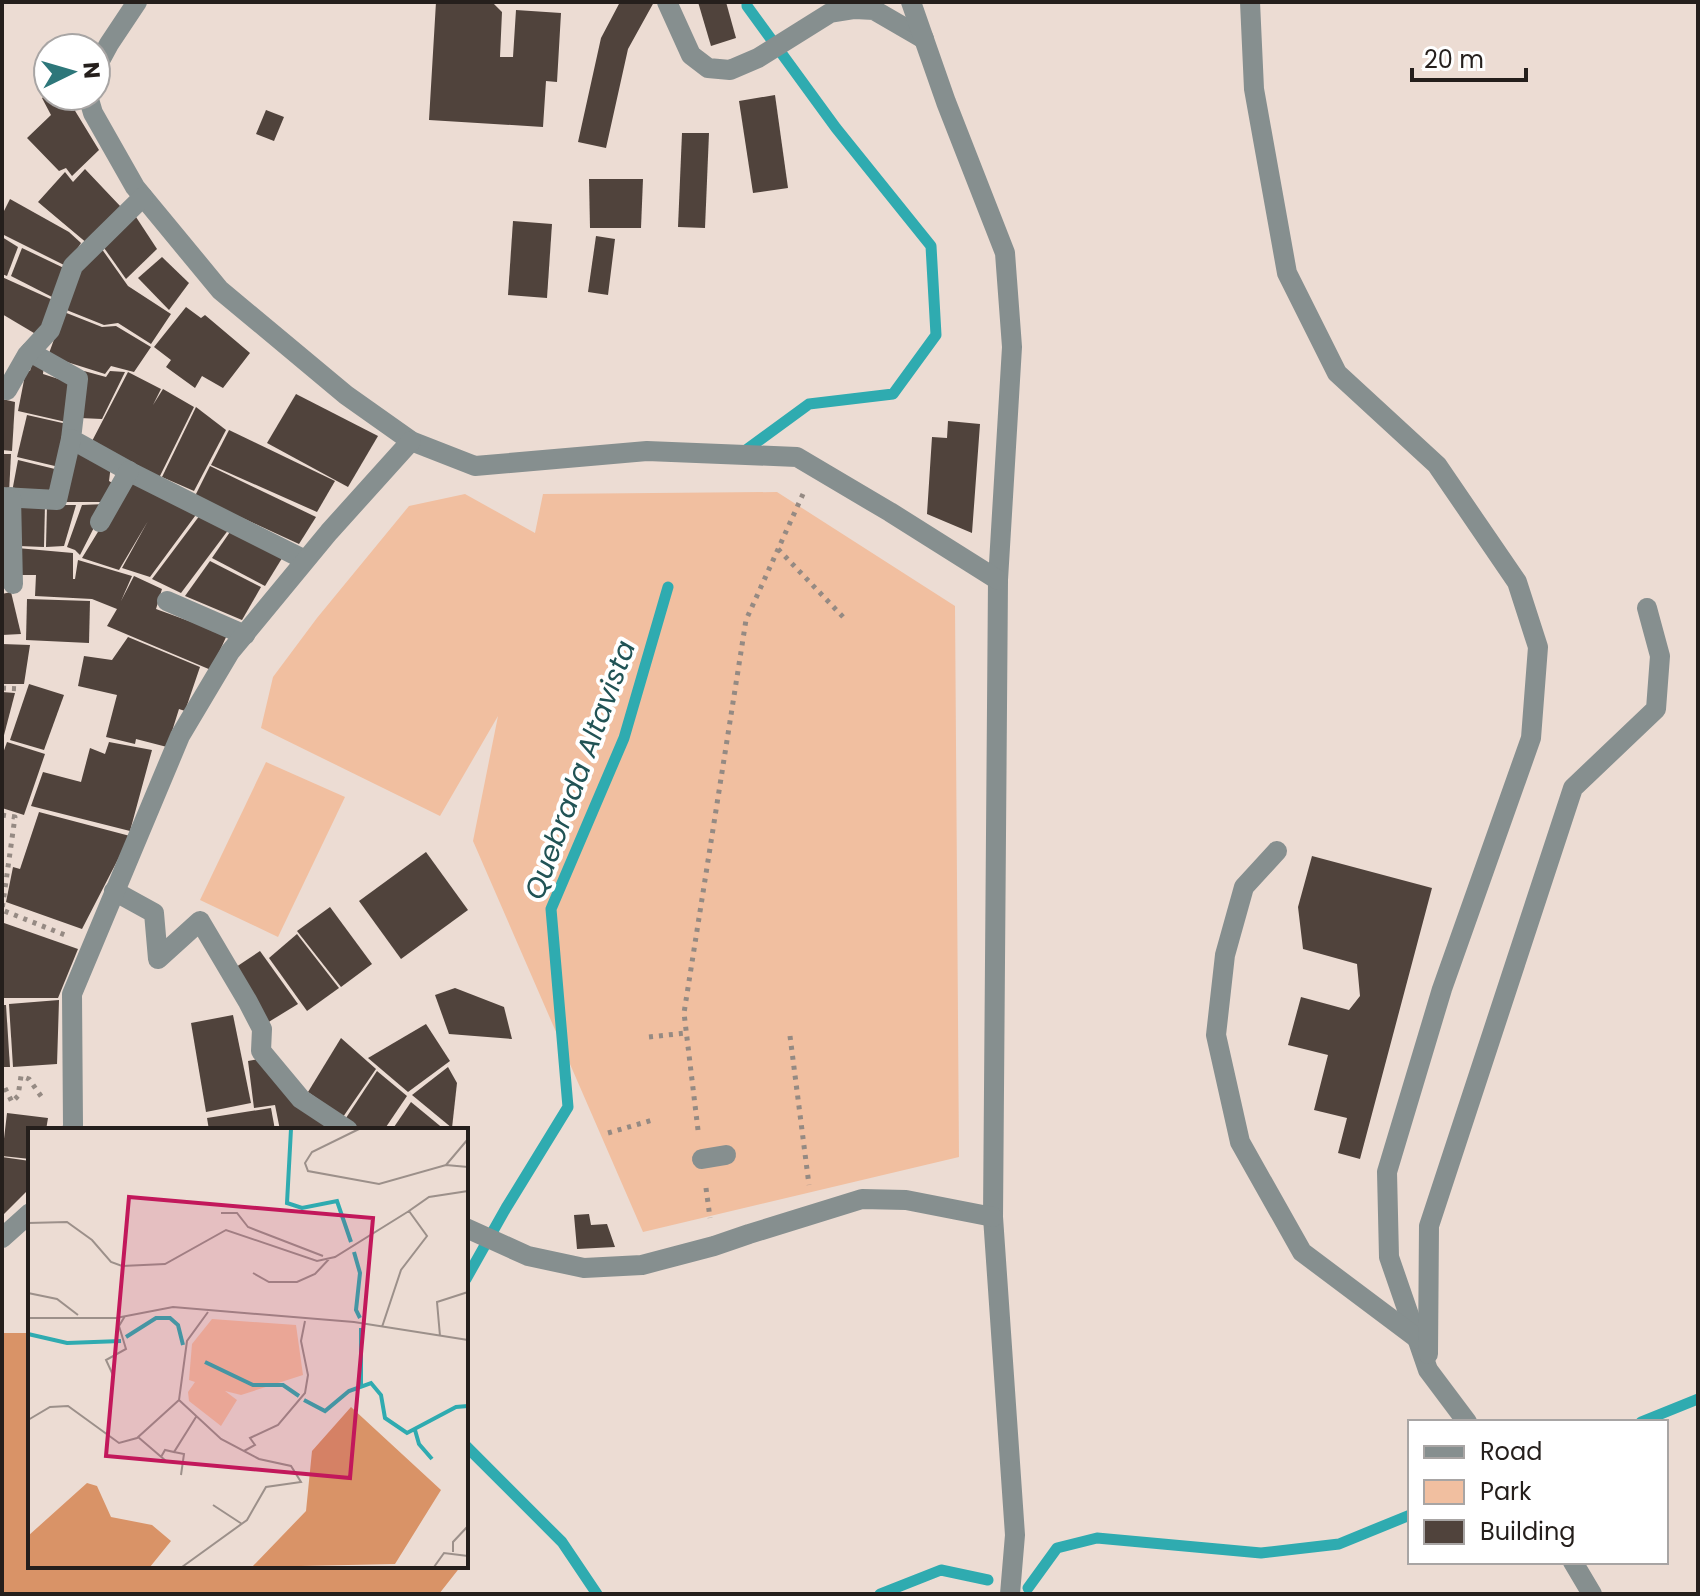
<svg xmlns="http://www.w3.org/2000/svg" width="1700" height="1596" font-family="Poppins,sans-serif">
	<rect width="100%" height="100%" fill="#ecdcd3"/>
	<g fill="#f1bfa0">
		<path d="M777,492l178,114 4,551 -316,75 -170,-391 25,-125 -58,100 -179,-88 12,-51 44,-59 92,-112 56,-12 70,39 8,-39z"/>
		<path d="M266,762l79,35 -67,140 -78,-37z"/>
	</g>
	<path fill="#d99367" d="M2,1333h28v233h431l-22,28h-437z"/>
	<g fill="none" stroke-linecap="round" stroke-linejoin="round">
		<g stroke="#2fabb0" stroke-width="11">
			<path d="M742,453l67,-49 84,-10 43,-59 -5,-89 -95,-118 -89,-122v-4"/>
			<path d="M466,1279l40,-71 62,-101 -17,-198 73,-171 44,-151"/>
			<path d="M1641,1422l57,-23"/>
			<path d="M466,1446l96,96 35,52"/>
			<path d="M1028,1588l29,-40 40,-10 164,15 78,-9 71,-29"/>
			<path d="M880,1594l61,-24 47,10"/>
		</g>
	</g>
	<g fill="#50433c">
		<path d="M436,2h56l10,10 -2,45h13l3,-47 45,3 -4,69 -11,-1 -3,46 -114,-7z"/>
		<path d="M620,2h34l-26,47 -22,99 -28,-6 23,-104z"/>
		<path d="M698,2h28l10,36 -25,8z"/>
		<path d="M48,93v3h18l33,54 -27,26 -6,-8 -7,3 -32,-33 24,-23 -9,-17z"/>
		<path d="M775,95l13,93 -35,5 -14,-92z"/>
		<path d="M266,110l18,7 -10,24 -18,-7z"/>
		<path d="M682,133h27l-4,95 -27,-1z"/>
		<path d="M85,169l36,38 -33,37 -50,-42 27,-30 8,10z"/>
		<path d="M589,179h54l-2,49h-51z"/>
		<path d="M10,199l59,33 12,11 -15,23 -64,-32v-19z"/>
		<path d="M136,217l21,32 -31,30 -24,-34z"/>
		<path d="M513,221l39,3 -5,74 -39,-3z"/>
		<path d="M596,236l19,3 -7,56 -20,-3z"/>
		<path d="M2,237l16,10 -11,29 -5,-2z"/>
		<path d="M99,245l29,41 43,28 -20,30 -33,-21 -14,2 -40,-16 13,-34z"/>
		<path d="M22,248l44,21 -14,28 -41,-21z"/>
		<path d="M162,257l27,26 -20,27 -31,-32z"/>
		<path d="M2,277l53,24 -16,35 -37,-22z"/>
		<path d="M186,307l15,11 4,-3 45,38 -27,35 -21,-12 -7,12 -29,-21 5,-7 -17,-13z"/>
		<path d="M64,312l38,15 14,-1 35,21 -17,25 -23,-6 -6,8 -57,-18z"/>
		<path d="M33,360l11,3 -1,11 31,10 -8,38 -48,-11 8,-41 4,1z"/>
		<path d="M84,371l22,6 4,-6 15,1 -23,47 -22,-1z"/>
		<path d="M128,372l33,17 -8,16 10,-16 31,18 -35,71 -69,-33z"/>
		<path d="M296,394l82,42 -30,51 -81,-44z"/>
		<path d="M2,399l13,3 -3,49 -10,-1z"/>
		<path d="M196,407l30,23 -32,61 -32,-14z"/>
		<path d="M27,415l40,9 -8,43 -42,-10z"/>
		<path d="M948,421l32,3 -8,109 -45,-19 5,-77 15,1z"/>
		<path d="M229,430l106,51 -18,31 -106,-47z"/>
		<path d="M73,447l38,18 -2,16 5,3 -5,18h-46z"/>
		<path d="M2,454h9l-2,39h-7z"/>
		<path d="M18,460l41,10 -6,24 -41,-2z"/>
		<path d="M210,466l106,51 -17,27 -104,-48z"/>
		<path d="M129,481l69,31 -48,65 -28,-9 26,-47 -29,49 -37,-12z"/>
		<path d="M20,504h25l-1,43 -25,-1z"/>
		<path d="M106,504l-26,51 -5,-5 -8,-3 15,-42z"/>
		<path d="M47,505h29l-12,41 -18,1z"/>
		<path d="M200,515l29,14 -48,64 -29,-14z"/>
		<path d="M232,529l52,26 -19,31 -53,-28z"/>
		<path d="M17,548l56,5v26h2l3,-19 54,16 -11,25 13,-25 28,13 -6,20 71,26 -16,35 -104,-44 10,-17 -25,-10 -57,-3 1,-21h-17z"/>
		<path d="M210,561l51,26 -19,33 -57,-24z"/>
		<path d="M11,592l10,42 -19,1v-41z"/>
		<path d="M27,599l63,2 -1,42 -63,-3z"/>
		<path d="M128,637l72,30 -15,44 -6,-2 -12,38 -31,-8 -1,5 -29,-7 11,-42 -39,-9 6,-30 28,4z"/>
		<path d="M2,644l28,1 -6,39h-22z"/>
		<path d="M29,684l35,11 -20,55 -34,-10z"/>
		<path d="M2,692l13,1 -12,46 -1,-1z"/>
		<path d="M7,742l38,12 -21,61 -22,-7v-52z"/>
		<path d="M109,742l43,8 -22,81 -99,-25 12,-34 38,10 9,-34 15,6z"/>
		<path d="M39,812l91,24 -48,93 -76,-27 7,-35 7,2z"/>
		<path d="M426,852l42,58 -67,49 -42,-58z"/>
		<path d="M1312,856l120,32 -72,271 -22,-6 9,-35 -33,-8 14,-55 -40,-10 13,-48 48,13 11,-14 -3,-32 -54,-15 -5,-42z"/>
		<path d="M330,907l42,57 -31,23 -44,-56z"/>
		<path d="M4,923l74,26 -20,49h-56v-64z"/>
		<path d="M297,934l42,54 -32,23 -38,-53z"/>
		<path d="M260,951l38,53 -31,19 -34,-54z"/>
		<path d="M455,988l49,19 8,32 -63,-5 -14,-39z"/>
		<path d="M59,1000l-2,64 -44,3 -4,-63z"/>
		<path d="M2,1005h4l4,62h-8z"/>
		<path d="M233,1015l18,88 -45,9 -15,-89z"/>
		<path d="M426,1024l24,37 -42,31 -40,-34z"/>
		<path d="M341,1038l35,31 -33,48 -35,-25z"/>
		<path d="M258,1059l71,69 -4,2h-45l-5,-25 -21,3 -6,-47z"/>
		<path d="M448,1067l9,16 -5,45 -40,-33z"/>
		<path d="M377,1071l30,25 -23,34h-28l-12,-9z"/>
		<path d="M411,1102l34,28h-53z"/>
		<path d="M271,1108l4,22h-66l-2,-12z"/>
		<path d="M7,1113l41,5 -2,12h-16v29l-28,-3z"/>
		<path d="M2,1157l28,4v13l-4,18 -24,24z"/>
		<path d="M589,1214l2,11 16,-1 8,23 -38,2 -3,-34z"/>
	</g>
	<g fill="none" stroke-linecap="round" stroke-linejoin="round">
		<g stroke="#958a83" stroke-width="5" stroke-dasharray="4 6" stroke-linecap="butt">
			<path d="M778,549l68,71"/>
			<path d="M2,688l19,1"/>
			<path d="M2,815l13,2 -13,93 63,25"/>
			<path d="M790,1036l19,149"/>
			<path d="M649,1037l37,-4"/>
			<path d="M5,1088l7,14 6,-6 3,-20 8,3 14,20"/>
			<path d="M698,1130l-14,-117 62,-393 57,-126"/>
			<path d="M608,1133l48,-14"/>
			<path d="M706,1188l4,30"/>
		</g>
		<g stroke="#868f8f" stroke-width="20">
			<path d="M667,2l24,53 17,13 22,2 28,-12 72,-45 25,-4 19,1 50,29"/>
			<path d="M911,2l35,100 59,151 7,94 -14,233 -5,637 22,318 -5,59"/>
			<path d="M1250,2l4,87 33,184 50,100 100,92 80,117 21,65 -7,91 -89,251 -55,183 2,85 39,113 39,52"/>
			<path d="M96,68l13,-24 28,-42"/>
			<path d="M88,96l5,17 42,74 85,103 126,105 65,46 64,25 172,-15 150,6 93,55 108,68"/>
			<path d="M30,352l48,27 -7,60 63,35 171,86"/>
			<path d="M7,390l20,-35 23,-25 23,-64 70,-69"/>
			<path d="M2,497l55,3 14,-61"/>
			<path d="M11,497l2,87"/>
			<path d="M100,522l29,-51"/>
			<path d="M167,601l78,34"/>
			<path d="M1277,851l-33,36 -19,68 -9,80 24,107 62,110 116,87"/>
			<path d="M114,891l40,22 4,46 42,-38 48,81 14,27 -1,22 40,48 47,31"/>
			<path d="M72,1130l1,-4 -1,-132 108,-258 50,-84 99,-120 82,-91"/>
			<path d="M702,1159l24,-4"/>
			<path d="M466,1228l62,28 56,12 58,-3 72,-19 35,-12 113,-35 44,1 87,17"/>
			<path d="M2,1238l28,-25"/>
			<path d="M1428,1354l1,-128 144,-438 83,-79 4,-53 -13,-48"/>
			<path d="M1573,1562l19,32"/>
		</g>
	</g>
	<g text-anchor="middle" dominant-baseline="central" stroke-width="8" stroke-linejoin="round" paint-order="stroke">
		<g font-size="28" font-style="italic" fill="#215355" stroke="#fff">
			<text transform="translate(580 770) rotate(-70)">Quebrada Altavista</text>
		</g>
	</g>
	<g transform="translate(28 1128)">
		<rect width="440" height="440" fill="#ecdcd3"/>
		<path d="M184,191l84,6 7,50 -62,20 -16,-4 12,9 -16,26 -32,-25 -1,-9 7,-10 -6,-2 3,-36z" fill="#f1bfa0"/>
		<path d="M323,279l90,83 -46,74 -143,3 54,-56 6,-60zM59,355l10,3 14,31 41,8 19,16 -21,26h-122v-31z" fill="#d99367"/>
		<path fill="none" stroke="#2fabb0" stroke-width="4" d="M263,1l-4,74 15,5 35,-7 14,41M326,124l6,21 -4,37 4,8M333,200v57M0,206l39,9 54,-2M98,209l30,-19h14l8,7 5,20M177,234l48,23h30l16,11M276,272l21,11 24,-20 22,-8 10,12 4,23 22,15 49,-26 12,-1M387,302l4,14 13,15"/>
		<path fill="none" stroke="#9c908a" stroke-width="2" d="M331,1l-47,23 -7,11 3,8 71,13 67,-19 22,2M418,37l22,-26M193,85h16l11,14 75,29M0,95l39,-1 25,18 19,22 11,4 43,-2 61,-34 91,31 18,-4 74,-46M225,145l16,9h28l18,-8 15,-16M0,165l29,6 21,16M0,190h88l57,-11 181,15 114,18M354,199l19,-57 26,-34 -18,-25 20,-14 39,-6M412,208l-3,-34 31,-10M85,247l-7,-15 20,-11 -7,-23 6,-10M151,272l42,39 38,20 32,7 10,16 -35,5 -19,33 -65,47M0,292l22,-13 18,-1 51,37 18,-5 42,-38 8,-59 21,-29M110,309l28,24M216,323l11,-6 -5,-7 28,-13 27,-32 3,-18 -7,-34 4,-20M146,324l10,2 -3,21M133,329l4,-7 9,2 22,-35M185,377l29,19M425,424v-10l15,-16M406,439l10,-14 24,3"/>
		<path fill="#c2185b" fill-opacity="0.15" stroke="#c2185b" stroke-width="4" d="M101,69l244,21 -23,260 -244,-22z"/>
		<rect width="440" height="440" fill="none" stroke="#251f1c" stroke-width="4"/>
	</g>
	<rect width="1700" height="1596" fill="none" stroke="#251f1c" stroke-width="8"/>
	<rect x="1408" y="1420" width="260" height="144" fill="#ffffff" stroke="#a8a5a4" stroke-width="2"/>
	<rect x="1424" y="1446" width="40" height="12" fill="#868f8f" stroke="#a8a5a4" stroke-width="2"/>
	<text x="1480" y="1460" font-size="24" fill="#251f1c">Road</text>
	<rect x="1424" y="1480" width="40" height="24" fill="#f1bfa0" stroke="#a8a5a4" stroke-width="2"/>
	<text x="1480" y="1500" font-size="24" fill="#251f1c">Park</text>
	<rect x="1424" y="1520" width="40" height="24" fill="#50433c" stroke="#a8a5a4" stroke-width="2"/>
	<text x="1480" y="1540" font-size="24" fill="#251f1c">Building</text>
	<g transform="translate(72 72) rotate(85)"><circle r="38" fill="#ffffff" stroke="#a8a5a4" stroke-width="2"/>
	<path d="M0-6L14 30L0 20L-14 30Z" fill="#2d777a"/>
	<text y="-12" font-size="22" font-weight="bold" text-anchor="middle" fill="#251f1c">N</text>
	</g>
	<path d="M1412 68v12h114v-12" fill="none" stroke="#251f1c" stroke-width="4"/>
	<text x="1424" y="68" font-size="24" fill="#251f1c" stroke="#ffffff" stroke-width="6" paint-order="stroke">20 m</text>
</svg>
